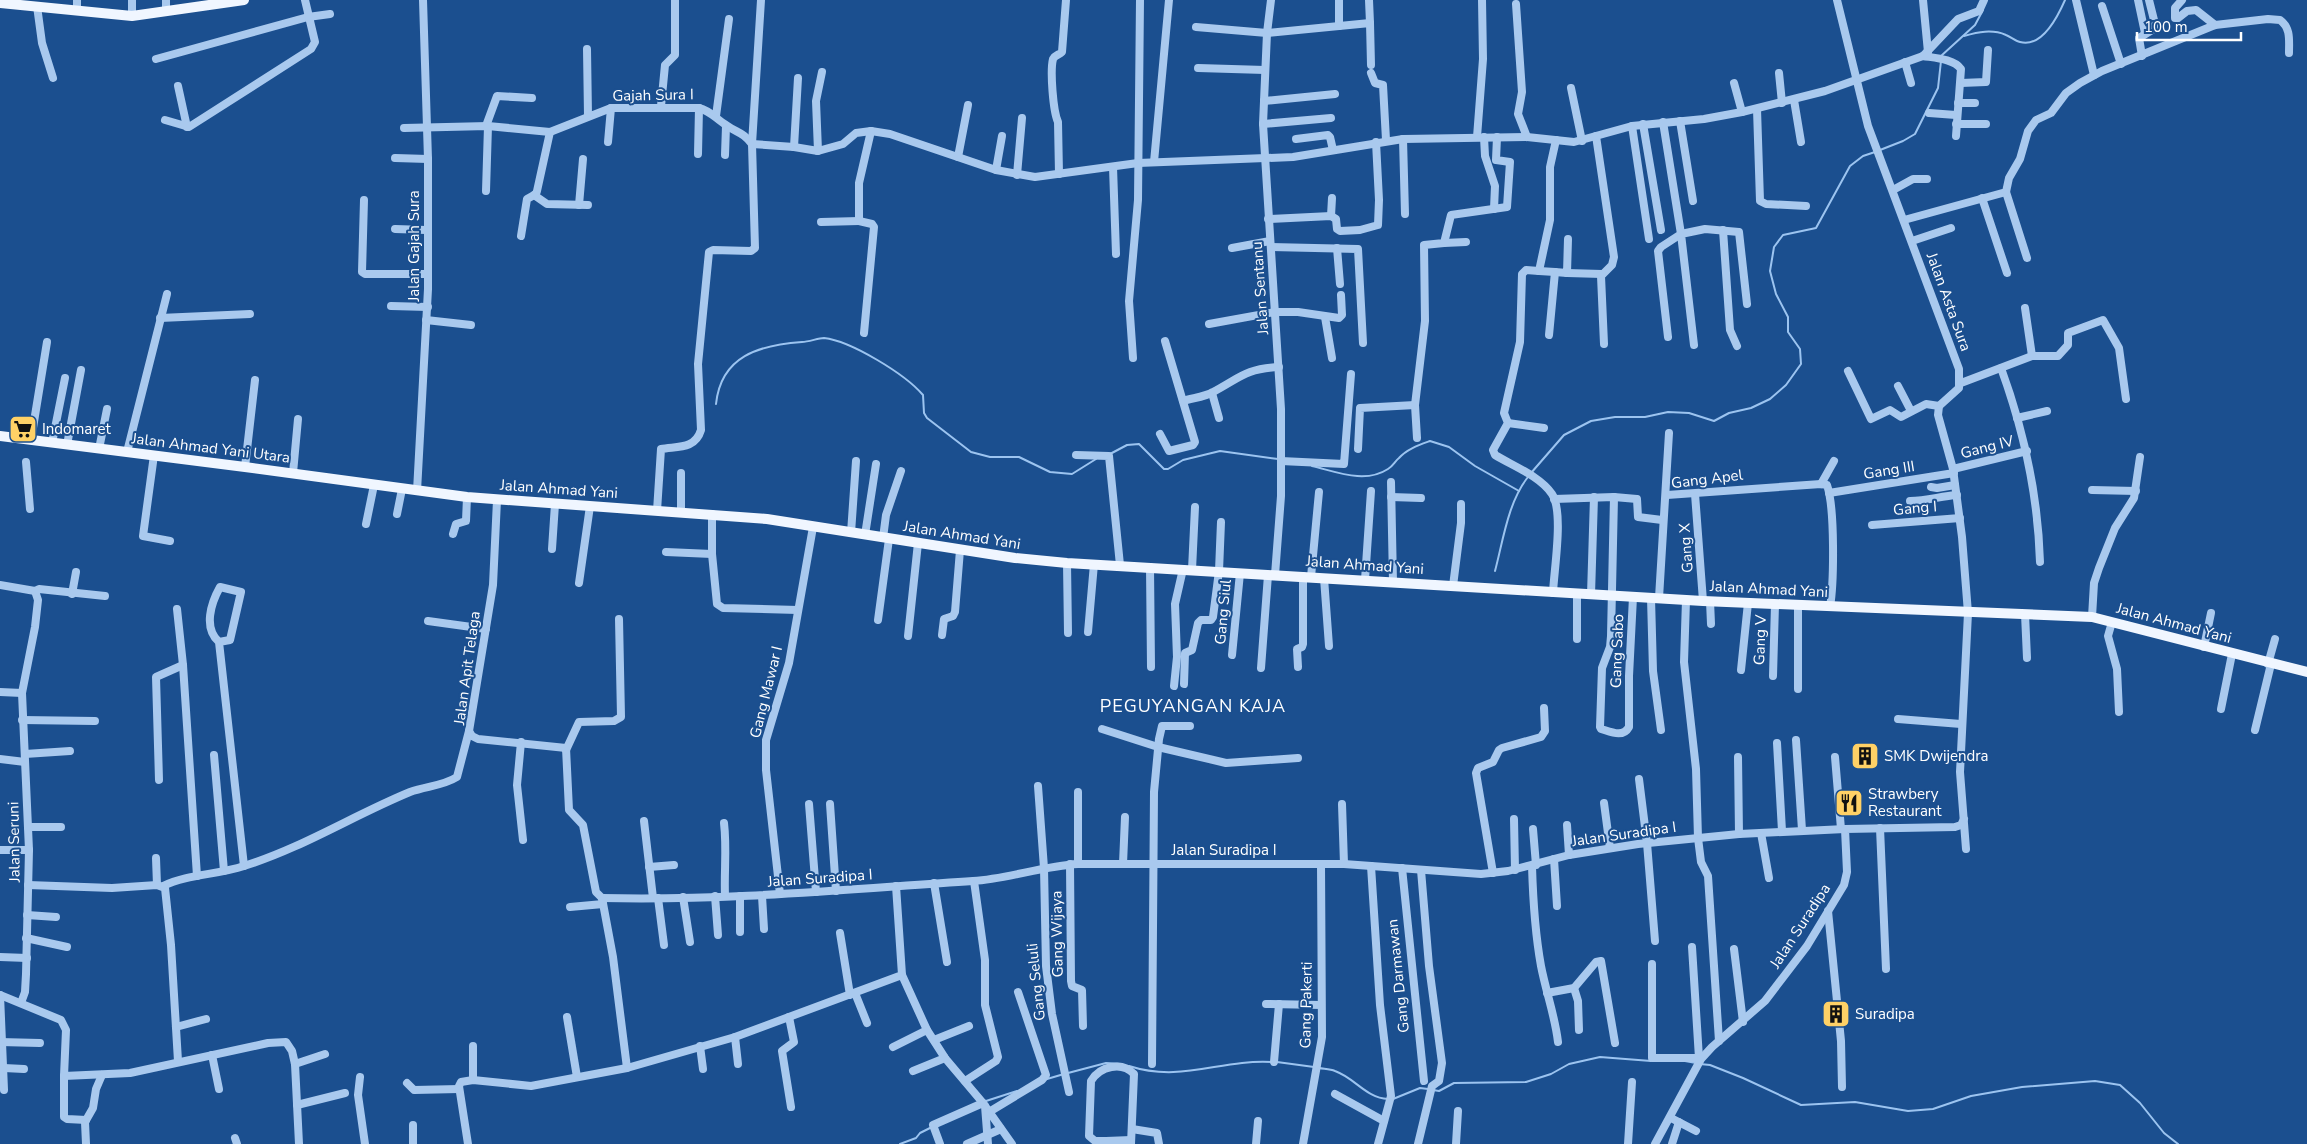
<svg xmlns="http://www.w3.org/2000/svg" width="2307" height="1144" font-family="'Nunito Sans',sans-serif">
	<rect width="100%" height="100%" fill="#1b4f8f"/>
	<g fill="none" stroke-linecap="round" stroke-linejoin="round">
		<g stroke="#9cc4f0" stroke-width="2">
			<path d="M1964,36c14,-4 28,-7 42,-1 5,2 9,6 14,7 22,6 38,-26 45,-42"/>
			<path d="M1941,56l34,-31 8,-15"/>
			<path d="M1880,150l23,-9 12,-7 23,-46 3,-27"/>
			<path d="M716,404c5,-48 43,-59 86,-62 7,0 16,-4 22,-4 27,3 81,36 99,57l1,18 3,5 44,34 19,5h29l31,15 22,2 24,-15"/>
			<path d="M1110,454l17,-9 12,-1 25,25h4l15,-9 37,-9 58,8"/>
			<path d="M1312,466c25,6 53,18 76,3 5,-3 7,-8 11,-11 8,-9 20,-13 31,-17l19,6 26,19 44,25"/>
			<path d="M1531,473l33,-38 27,-14 24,-4h30l23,-5 21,1 25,8 15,-8 22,-5 19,-9 16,-14 15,-21 -1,-15 -12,-17v-15l-12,-23 -6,-23 4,-24 9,-12 33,-7 34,-62 13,-10 12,-4"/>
			<path d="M1495,571c8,-30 13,-69 33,-94"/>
			<path d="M1685,1061l11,2"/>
			<path d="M1277,1062l37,5"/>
			<path d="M1700,1064l10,1 33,13 58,27 54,-3 53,9 25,-2 38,-13 51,-9 73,-6 25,4 20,18 24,30 14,11"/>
			<path d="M1129,1066c53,17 91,-7 143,-4"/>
			<path d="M1319,1068c5,1 11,1 16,3 20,7 31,27 53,28"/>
			<path d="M1068,1073l38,-10 16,1"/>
			<path d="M1047,1079l17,-5"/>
			<path d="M1433,1090l6,1 15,-8 72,-1 25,-8 18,-10 31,-7 51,4"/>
			<path d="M1393,1099l27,-11 8,1"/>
			<path d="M986,1101l31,-10"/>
			<path d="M900,1144l16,-6 4,-5 12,-6"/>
		</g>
		<g stroke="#a9c9ee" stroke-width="8">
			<path d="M132,0v16"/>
			<path d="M166,0v11"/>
			<path d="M1271,0l-4,33 -4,91 18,285v87l-6,79"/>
			<path d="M1339,0v26"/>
			<path d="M1369,0l1,23"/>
			<path d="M1837,0l31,126 91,243v19l-20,18 -1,9 15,54 9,68 6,76 -8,159 6,77"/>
			<path d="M1923,0l5,52"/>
			<path d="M2076,0l18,75"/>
			<path d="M2138,0l7,33"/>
			<path d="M2149,0l7,28"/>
			<path d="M2182,0l-7,8v10h3l9,-7 9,-1 19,15"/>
			<path d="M1516,4l6,88 -4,22 9,23"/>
			<path d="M37,6l5,37 11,35"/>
			<path d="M2102,6l19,58"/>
			<path d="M77,10v-10"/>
			<path d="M1196,27l71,6 103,-10 1,42"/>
			<path d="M587,49l1,67"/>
			<path d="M1923,56c12,2 31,3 38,13l-5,67"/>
			<path d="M2142,56l-3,-18 21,-13"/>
			<path d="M156,59l152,-42 22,-3"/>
			<path d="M1905,62l6,21"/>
			<path d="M1198,68l67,2"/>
			<path d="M1371,73l4,10 8,2 3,55"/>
			<path d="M1779,73l3,30"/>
			<path d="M1734,83l8,29"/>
			<path d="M1961,83l25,-1 2,-32"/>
			<path d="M178,86l9,41"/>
			<path d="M1571,88l11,53"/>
			<path d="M1794,100l7,42"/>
			<path d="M1264,101l71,-7"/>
			<path d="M1958,103h17"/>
			<path d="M661,106l4,-41 10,-10v-55"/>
			<path d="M1757,109l3,92 6,3 40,2"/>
			<path d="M1929,113l27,2"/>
			<path d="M716,116l13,-97"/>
			<path d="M165,120l24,7 122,-78 4,-7 -10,-42"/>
			<path d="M1680,121l13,80"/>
			<path d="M1663,122l18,112 -20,13 -3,4 10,86"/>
			<path d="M1263,124l68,-6"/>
			<path d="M1643,124l18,106"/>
			<path d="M1956,124h30"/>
			<path d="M486,126l11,-30 35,2"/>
			<path d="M1632,126l17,113"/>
			<path d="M404,128l84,-2 62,6 61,-24h88c12,3 17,11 27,17 11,8 17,7 26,19"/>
			<path d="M1596,136l18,121 -2,8 -11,11 3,68"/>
			<path d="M1477,137l6,-78 -1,-59"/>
			<path d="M1484,137l1,19 10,30 -1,23"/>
			<path d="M1296,139l32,-4 2,2 3,13"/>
			<path d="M1403,139l2,75"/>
			<path d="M608,142l3,-34"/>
			<path d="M752,144l42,3 24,4 25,-7 13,-11 15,-2 19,3 106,36 39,7 103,-14 155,-6 110,-18 124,-2 47,5 58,-16 72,-7 38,-7 83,-21 98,-35 35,-37 21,-8 5,-11"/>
			<path d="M794,147l4,-69"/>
			<path d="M818,151l-2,-50 6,-29"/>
			<path d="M698,154l1,-46"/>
			<path d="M725,155l1,-29"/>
			<path d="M958,157l10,-52"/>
			<path d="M395,158l33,1"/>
			<path d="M1154,162l15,-162"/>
			<path d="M1113,167l3,87"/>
			<path d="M996,170l6,-34"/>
			<path d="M1059,174l-1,-52c-5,-11 -8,-51 -5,-63 2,-4 6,-4 9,-7l4,-52"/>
			<path d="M1017,175l5,-57"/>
			<path d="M1893,190l20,-11h14"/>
			<path d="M486,191l2,-65"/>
			<path d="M2006,192l21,66"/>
			<path d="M534,195l13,9 41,1"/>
			<path d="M1982,198l25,75"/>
			<path d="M364,200l-2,72 3,2h63"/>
			<path d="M579,205l4,-46"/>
			<path d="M1331,216l1,-18"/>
			<path d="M1268,219l63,-3 5,3 1,10 3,2 20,-1 18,-5 1,-25 -3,-58"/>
			<path d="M1904,220l102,-28 3,-14 11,-19 8,-28 8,-11 15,-7 15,-20 14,-10 22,-12 113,-46 53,-6 12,1c11,8 9,20 9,33"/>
			<path d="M821,222l38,-1"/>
			<path d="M395,229l31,1"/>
			<path d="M1723,230l7,100 7,16"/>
			<path d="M521,236l6,-37 9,-5 1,-3 13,-59"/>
			<path d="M1912,241l39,-13"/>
			<path d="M1444,243l22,-1"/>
			<path d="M1271,247l87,2 5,94"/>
			<path d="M1232,248l38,-7"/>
			<path d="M1337,248l3,36"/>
			<path d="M1539,271l16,1 -6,63"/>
			<path d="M1555,272l12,1 1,-34"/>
			<path d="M1567,273l35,1"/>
			<path d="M391,306l37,1"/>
			<path d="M2025,308l7,48"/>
			<path d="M1325,317l7,41"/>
			<path d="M160,318l90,-4"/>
			<path d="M426,320l45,5"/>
			<path d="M1209,324l66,-12h23l41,6 3,-3 -1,-20"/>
			<path d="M864,333l10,-106 -2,-3 -13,-3v-38l12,-52"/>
			<path d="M1694,345l-13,-111 24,-5 34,3 8,72"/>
			<path d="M1133,358l-4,-57 9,-101 2,-200"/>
			<path d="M2001,368c23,63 37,128 39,194"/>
			<path d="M1848,371l23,48 19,-9 11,7 25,-13 13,2"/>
			<path d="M1961,383l71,-27h26l10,-11v-12l35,-13 16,28 7,51"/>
			<path d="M1898,386l13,25"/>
			<path d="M1212,393l7,25"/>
			<path d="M1183,401c9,-3 22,-4 30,-9 28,-15 32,-23 66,-25"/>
			<path d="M2017,418l30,-7"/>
			<path d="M1508,423l36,5"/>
			<path d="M1160,434l9,17 24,-6 2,-3 -30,-101"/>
			<path d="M1417,438l-2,-33 10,-84 -1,-76 20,-2 7,-28 56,-8 3,-45 -14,-2 1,-23"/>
			<path d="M31,440l16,-98"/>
			<path d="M52,443l13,-65"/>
			<path d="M67,445l14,-75"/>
			<path d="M99,449l8,-40"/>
			<path d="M1358,449l2,-41 55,-3"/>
			<path d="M127,452l40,-158"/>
			<path d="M154,455l-11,81 27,5"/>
			<path d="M1076,455l33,1 11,109"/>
			<path d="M1281,461l63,3 7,-90"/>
			<path d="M26,462l4,47"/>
			<path d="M245,467l10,-87"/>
			<path d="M1953,469l74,-18"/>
			<path d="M293,473l5,-54"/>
			<path d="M1391,482l2,100"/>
			<path d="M1821,484l13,-23"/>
			<path d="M1931,487l6,1 18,-3"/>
			<path d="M2092,490l44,1"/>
			<path d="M417,491l11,-202v-130l-5,-159"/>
			<path d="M1829,493l125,-20"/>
			<path d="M1695,494l8,107"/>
			<path d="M1667,495l154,-11 6,1c8,23 7,97 3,122"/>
			<path d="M1391,497l30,1"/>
			<path d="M1614,497l23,2 1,18 24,3"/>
			<path d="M1554,499l60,-2 -3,139 -1,11 -8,21 -2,59 1,2c10,3 22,9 28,-2v-51l4,-79"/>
			<path d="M497,500l-4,85 -24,146 3,5 6,3 88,9 3,62 14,15 13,67 6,6"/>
			<path d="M1910,501c17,0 31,-5 47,-6"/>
			<path d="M657,511l4,-62c15,-3 34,1 40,-19l-3,-66 11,-112 4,-2 38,1 4,-3 -3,-104 9,-144"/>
			<path d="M681,512v-39"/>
			<path d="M397,514l5,-25"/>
			<path d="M712,514v40l5,50 6,4 75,2"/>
			<path d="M366,524l8,-39"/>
			<path d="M1872,525l88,-7"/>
			<path d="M851,533l5,-72"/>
			<path d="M453,534l3,-10 10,-3 1,-24"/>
			<path d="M865,535l11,-71"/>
			<path d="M883,538l3,-23 15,-44"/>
			<path d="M552,549l3,-45"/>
			<path d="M666,552l46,2"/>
			<path d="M1067,563l1,70"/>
			<path d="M1150,567l1,100"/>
			<path d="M1192,570l3,-63"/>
			<path d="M1311,577l8,-85"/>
			<path d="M1324,578l5,68"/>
			<path d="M1365,580l6,-89"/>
			<path d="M579,583l11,-77"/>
			<path d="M0,585l35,6 4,-2 66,7"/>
			<path d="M1453,586l8,-63v-19"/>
			<path d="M1553,593c1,-24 11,-81 -1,-99 -12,-18 -39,-28 -57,-39l-2,-5 15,-27 -4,-10 16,-71 2,-68 4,-4 13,1 11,-51v-53l6,-27"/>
			<path d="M72,594l4,-22"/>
			<path d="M1577,594v45"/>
			<path d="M1591,595l3,-98"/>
			<path d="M1651,598l2,73 8,59"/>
			<path d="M1659,598l10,-165"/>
			<path d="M1686,600l-2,62 12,107 2,69 3,24 7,14 11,165"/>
			<path d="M1710,601l1,23"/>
			<path d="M1798,605v84"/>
			<path d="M177,609l6,56 14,211"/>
			<path d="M2025,614l2,44"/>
			<path d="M2092,617l2,-34 5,-15 16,-40 19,-30 6,-41"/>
			<path d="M878,620l11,-81"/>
			<path d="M428,621l58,8"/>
			<path d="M2112,622l-4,14 9,33 2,43"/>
			<path d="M1088,632l6,-68"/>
			<path d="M942,635l2,-16 9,-3 2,-4 5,-62"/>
			<path d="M908,636l10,-93"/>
			<path d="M219,642l11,-2 11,-48 -21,-5c-9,16 -17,41 -1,55l25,224"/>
			<path d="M2204,647l7,-34"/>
			<path d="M1232,655l8,-82"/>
			<path d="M2268,664l7,-25"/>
			<path d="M1298,667l-1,-18 5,-2 1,-3v-68"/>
			<path d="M1261,668l7,-93"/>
			<path d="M1741,670l7,-67"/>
			<path d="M1773,676l2,-72"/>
			<path d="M1184,684l1,-31 7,-3 6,-27 3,-3h10l2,-3 6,-46 2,-49"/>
			<path d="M1174,686l3,-29 -2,-53 8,-35"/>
			<path d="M0,692l22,1"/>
			<path d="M2221,709l11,-55"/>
			<path d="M1898,719l63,5"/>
			<path d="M22,720l73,1"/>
			<path d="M1102,729l56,18 68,16 72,-5"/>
			<path d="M2255,730l16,-66"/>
			<path d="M1796,740l6,90"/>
			<path d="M521,742l-4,43 6,55"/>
			<path d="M1777,743l5,88"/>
			<path d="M566,750l13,-28 35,-1 7,-4 -2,-98"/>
			<path d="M25,754l45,-3"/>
			<path d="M214,755l10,116"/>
			<path d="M1738,757l1,77"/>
			<path d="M1835,757l6,72"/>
			<path d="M0,759l25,3"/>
			<path d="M1639,779l8,64 8,98"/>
			<path d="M159,780l-3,-103 27,-12"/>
			<path d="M1038,786l6,82 2,98 6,48 17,78"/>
			<path d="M1604,803l6,45"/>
			<path d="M809,804l7,88"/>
			<path d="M830,804l6,87"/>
			<path d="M1342,804l2,60"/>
			<path d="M1514,819l1,51"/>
			<path d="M644,821l9,77"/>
			<path d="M724,823c3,25 0,48 1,73"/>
			<path d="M1567,825l2,30"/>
			<path d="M28,827h33"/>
			<path d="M1880,828l6,141"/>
			<path d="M1533,829l3,36"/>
			<path d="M1761,833l8,45"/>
			<path d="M0,850h29"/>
			<path d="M156,858l1,27"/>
			<path d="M1554,859l3,47"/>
			<path d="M1070,864l1,117 1,5 10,4 1,36"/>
			<path d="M1078,864v-72"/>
			<path d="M1123,864l2,-47"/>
			<path d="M1371,866l9,139 11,91 -13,48"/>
			<path d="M1532,866c1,34 3,67 9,100 5,26 14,50 17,76"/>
			<path d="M649,867l25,-2"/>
			<path d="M1402,868l22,213"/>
			<path d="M1493,873l-17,-100 2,-5 15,-6 6,-12 3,-2 39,-11 4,-6 -1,-23"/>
			<path d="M934,883l13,79"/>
			<path d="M28,885l84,3 45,-3 8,3 6,57 7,116"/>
			<path d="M163,886c25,-12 54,-11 81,-20 58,-18 110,-51 166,-74 16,-6 33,-6 47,-15l12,-46"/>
			<path d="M780,894l-14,-124v-30l23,-77 24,-136"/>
			<path d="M715,896l3,39"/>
			<path d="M740,896v36"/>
			<path d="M762,896l2,33"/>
			<path d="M683,897l7,45"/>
			<path d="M602,898c124,3 247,-9 371,-17 35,-2 69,-15 105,-17h266l137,10 27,-3 61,-16 69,-11 101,-10 106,-5"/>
			<path d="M602,898l11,59 14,111"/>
			<path d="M658,898l6,47"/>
			<path d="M570,907l33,-3"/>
			<path d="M1828,911l13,130 1,46"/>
			<path d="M27,915l29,2"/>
			<path d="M840,933l10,62"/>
			<path d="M26,938l41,9"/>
			<path d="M1734,949l9,73"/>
			<path d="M0,957l27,1"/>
			<path d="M1652,964v94h47l-7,-111"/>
			<path d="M902,975l25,55 18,28 38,45 29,41"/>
			<path d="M1574,988l4,13 1,29"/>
			<path d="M855,993l12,30"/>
			<path d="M1547,993l27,-5 22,-26 5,-1 14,82"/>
			<path d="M0,995l61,25 5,10 -2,46 66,-3 138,-30 18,-1 6,9 3,13 4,80"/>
			<path d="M0,995l4,95"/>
			<path d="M21,1003l4,-11 1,-18 3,-124 -7,-157 13,-66 3,-27 -3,-9"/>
			<path d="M1266,1004l55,1"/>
			<path d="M567,1017l10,60"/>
			<path d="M789,1017l5,25 -12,9 9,56"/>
			<path d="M176,1027l30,-8"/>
			<path d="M735,1037l3,27"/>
			<path d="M934,1040l35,-14"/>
			<path d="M0,1042l40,1"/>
			<path d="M473,1046v34"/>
			<path d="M700,1046l3,23"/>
			<path d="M893,1047l34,-17"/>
			<path d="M212,1055l7,34"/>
			<path d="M1274,1062l5,-58"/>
			<path d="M295,1064l30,-10"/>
			<path d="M1152,1064l2,-272 5,-53 3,-13h28"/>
			<path d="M4,1068l20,1"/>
			<path d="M913,1071l32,-13"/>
			<path d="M64,1076v41l3,2 19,1"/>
			<path d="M360,1077l-2,18 7,49"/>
			<path d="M965,1081l31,-20 2,-4 -13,-52v-45l-11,-79"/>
			<path d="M407,1083l7,7 45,-1"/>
			<path d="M1335,1094l49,27"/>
			<path d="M297,1105l48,-12"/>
			<path d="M985,1106l3,38"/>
			<path d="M989,1112l53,-32 4,-5 -28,-83"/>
			<path d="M1671,1118l25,13"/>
			<path d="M413,1125v19"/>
			<path d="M1132,1129l25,4 2,11"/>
			<path d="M235,1138l2,6"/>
			<path d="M1106,1141l25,-1"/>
			<path d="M86,1144l-1,-22 8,-14 3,-19 6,-14"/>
			<path d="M468,1144l-9,-58 2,-4 12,-2 58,6 96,-18 108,-31 167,-62 -6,-89"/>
			<path d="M940,1144l-7,-19 50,-22"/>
			<path d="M967,1144l34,-15"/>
			<path d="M1106,1144v-3h-11l-6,-5 2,-55c9,-15 31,-20 43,-7l-3,70"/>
			<path d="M1256,1144l2,-23"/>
			<path d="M1303,1144l19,-107 -1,-173"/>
			<path d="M1418,1144l14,-58 7,-5 3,-18 -13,-97 -8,-96"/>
			<path d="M1456,1144l2,-33"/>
			<path d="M1628,1144l4,-62"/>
			<path d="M1655,1144l46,-85 11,-12 53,-46 42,-55 37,-61 3,-13 -2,-43 110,-2 6,-2 3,-6"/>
			<path d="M1672,1144l7,-22"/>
		</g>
		<g stroke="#f0f6ff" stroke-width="10">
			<path d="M0,3l132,13 112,-16"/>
			<path d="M0,436l245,31 222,30 300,22 248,39 52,5 636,38 389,16 215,55"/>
		</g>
	</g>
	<defs>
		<symbol id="supermarket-square" viewBox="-11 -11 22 22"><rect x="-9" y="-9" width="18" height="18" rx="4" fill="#ffd166" stroke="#1b4f8f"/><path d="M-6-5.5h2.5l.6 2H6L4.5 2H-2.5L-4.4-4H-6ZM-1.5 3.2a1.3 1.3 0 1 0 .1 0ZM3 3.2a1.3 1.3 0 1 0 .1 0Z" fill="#111"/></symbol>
		<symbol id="building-square" viewBox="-11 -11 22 22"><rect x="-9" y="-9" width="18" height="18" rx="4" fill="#ffd166" stroke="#1b4f8f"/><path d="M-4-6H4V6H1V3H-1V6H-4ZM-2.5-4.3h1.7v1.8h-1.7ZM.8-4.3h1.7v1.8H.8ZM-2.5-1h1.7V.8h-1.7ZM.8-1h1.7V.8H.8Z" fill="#111"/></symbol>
		<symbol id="restaurant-square" viewBox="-11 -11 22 22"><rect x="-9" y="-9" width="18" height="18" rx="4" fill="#ffd166" stroke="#1b4f8f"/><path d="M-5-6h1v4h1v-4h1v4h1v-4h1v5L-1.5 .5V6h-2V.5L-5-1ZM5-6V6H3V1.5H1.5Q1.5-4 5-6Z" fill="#111"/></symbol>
	</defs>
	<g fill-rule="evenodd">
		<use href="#supermarket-square" x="7" y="413" width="32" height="32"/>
		<use href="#building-square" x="1849" y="740" width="32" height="32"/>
		<use href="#restaurant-square" x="1833" y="787" width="32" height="32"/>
		<use href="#building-square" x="1820" y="998" width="32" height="32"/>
	</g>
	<g text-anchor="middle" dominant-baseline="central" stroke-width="4" stroke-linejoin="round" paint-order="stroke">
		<g font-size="15" fill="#fff" stroke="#1b4f8f">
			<text transform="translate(653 95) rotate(-1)">Gajah Sura I</text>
			<text transform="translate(414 246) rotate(-90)">Jalan Gajah Sura</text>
			<text transform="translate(1260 288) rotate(-94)">Jalan Sentanu</text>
			<text transform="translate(1949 302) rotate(70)">Jalan Asta Sura</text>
			<text transform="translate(1987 447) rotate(-14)">Gang IV</text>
			<text transform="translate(211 448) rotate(7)">Jalan Ahmad Yani Utara</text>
			<text transform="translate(1889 470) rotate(-9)">Gang III</text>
			<text transform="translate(1707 479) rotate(-7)">Gang Apel</text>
			<text transform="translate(559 489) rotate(4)">Jalan Ahmad Yani</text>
			<text transform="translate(1915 508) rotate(-5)">Gang I</text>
			<text transform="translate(962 535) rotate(9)">Jalan Ahmad Yani</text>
			<text transform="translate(1686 548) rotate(-94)">Gang X</text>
			<text transform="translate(1365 565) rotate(4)">Jalan Ahmad Yani</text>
			<text transform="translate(1769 589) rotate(3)">Jalan Ahmad Yani</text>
			<text transform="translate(1223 612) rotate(-85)">Gang Siul</text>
			<text transform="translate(2174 623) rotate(15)">Jalan Ahmad Yani</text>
			<text transform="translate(1760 640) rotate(-88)">Gang V</text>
			<text transform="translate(1617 651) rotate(-88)">Gang Sabo</text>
			<text transform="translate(467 668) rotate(-82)">Jalan Apit Telaga</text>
			<text transform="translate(766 692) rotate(-76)">Gang Mawar I</text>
			<text transform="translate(1624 834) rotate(-8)">Jalan Suradipa I</text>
			<text transform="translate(14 842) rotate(-91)">Jalan Seruni</text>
			<text x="1224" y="850">Jalan Suradipa I</text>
			<text transform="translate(820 878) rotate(-4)">Jalan Suradipa I</text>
			<text transform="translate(1800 926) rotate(-57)">Jalan Suradipa</text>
			<text transform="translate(1057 934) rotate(-91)">Gang Wijaya</text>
			<text transform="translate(1398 976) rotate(-96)">Gang Darmawan</text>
			<text transform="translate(1036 982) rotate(-96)">Gang Seluli</text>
			<text transform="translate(1306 1005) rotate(-89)">Gang Pakerti</text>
		</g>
		<g font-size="15" fill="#fff" stroke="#1b4f8f" text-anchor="start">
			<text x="42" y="429">Indomaret</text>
			<text x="1884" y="756">SMK Dwijendra</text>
			<text x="1868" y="794">Strawbery<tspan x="1868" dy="17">Restaurant</tspan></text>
			<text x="1855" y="1014">Suradipa</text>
		</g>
		<g font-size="18" letter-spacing="1" fill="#fff" stroke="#1b4f8f">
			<text x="1193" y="706">PEGUYANGAN KAJA</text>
		</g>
	</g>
	<path d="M2137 32v8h104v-8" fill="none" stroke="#ffffff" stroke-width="2.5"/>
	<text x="2144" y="32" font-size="15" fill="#ffffff" stroke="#1b4f8f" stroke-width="4" paint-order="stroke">100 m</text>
</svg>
